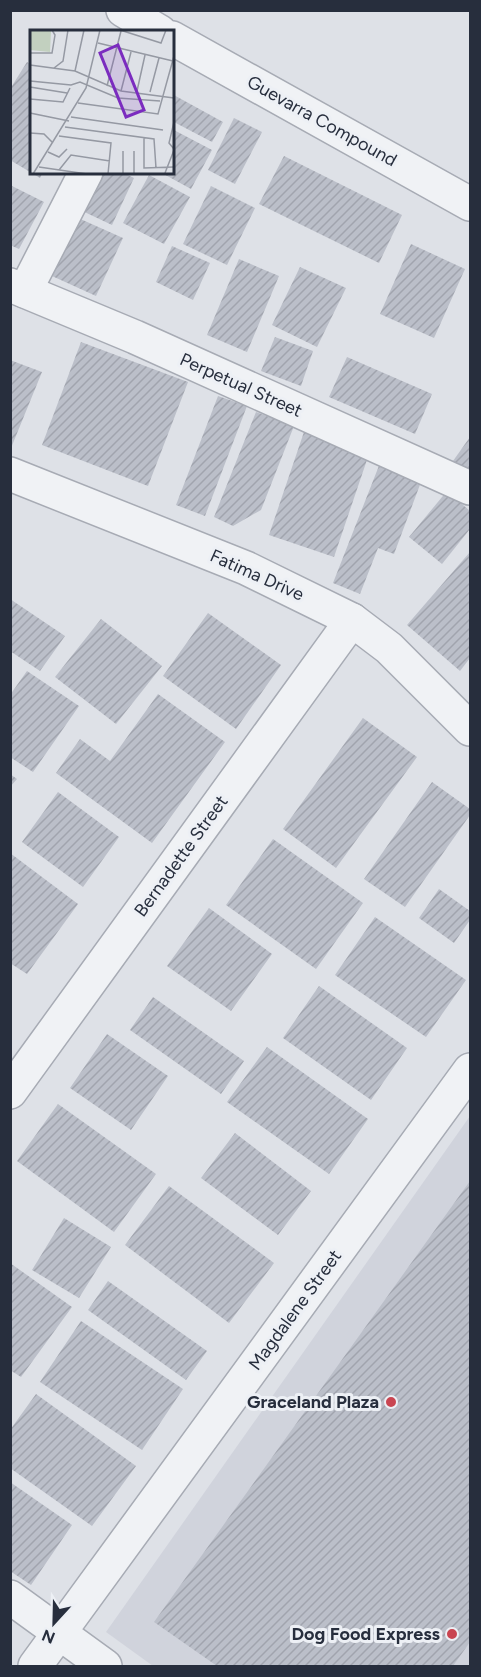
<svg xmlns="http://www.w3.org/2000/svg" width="481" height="1677" font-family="Figtree,sans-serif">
	<defs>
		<pattern id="building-hatch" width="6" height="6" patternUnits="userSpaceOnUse" patternTransform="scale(1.5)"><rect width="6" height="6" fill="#bbbfc9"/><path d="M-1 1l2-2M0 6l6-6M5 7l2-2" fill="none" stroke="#a1a4ae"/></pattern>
	</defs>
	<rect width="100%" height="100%" fill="#dee1e7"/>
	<path fill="#d0d3dc" d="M470,1116v550h-317l-47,-34z"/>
	<g fill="url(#building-hatch)">
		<path d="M27,62l5,3v107h11l-3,6 -30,-18v-71z"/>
		<path d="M172,94l51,28 -11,20 -40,-21z"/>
		<path d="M234,118l28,14 -27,52 -27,-14z"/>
		<path d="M172,129l40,21 -21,39 -31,-17h12z"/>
		<path d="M284,156l118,59 -23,48 -120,-59z"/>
		<path d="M92,172h30l12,6 -22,47 -36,-17z"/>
		<path d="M149,175l41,22 -26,47 -41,-21z"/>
		<path d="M10,185l34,17 -25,47 -9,-4z"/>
		<path d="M211,186l44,22 -28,57 -44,-21z"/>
		<path d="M67,213l56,25 -27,58 -55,-25z"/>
		<path d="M411,244l54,25 -31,69 -54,-24z"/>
		<path d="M172,246l38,17 -17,37 -37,-18z"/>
		<path d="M239,259l40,17 -32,76 -40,-17z"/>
		<path d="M300,267l46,21 -29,59 -45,-22z"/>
		<path d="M275,337l38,14 -12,35 -40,-15z"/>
		<path d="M81,342l107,40 -40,104 -106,-41z"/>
		<path d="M347,357l85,37 -17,40 -86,-37z"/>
		<path d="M10,360l32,12 -31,76h-1z"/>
		<path d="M218,396l29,10 -42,110 -29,-11z"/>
		<path d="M256,412l38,14 -33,84 -28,16 -19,-9z"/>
		<path d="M305,429l65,22 -36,106 -65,-22z"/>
		<path d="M470,437v37l-17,-13z"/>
		<path d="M382,458l42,16 -30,80 -16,-6 -18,46 -27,-11z"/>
		<path d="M447,491l23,20v18l-28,35 -33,-27z"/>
		<path d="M470,552v106l-10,13 -53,-46z"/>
		<path d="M10,599l55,37 -25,35 -30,-20z"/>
		<path d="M208,613l73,52 -45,64 -73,-53z"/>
		<path d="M101,619l61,47 -46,58 -61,-47z"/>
		<path d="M27,671l52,35 -46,66 -23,-15v-62z"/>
		<path d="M158,694l67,48 -73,101 -96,-70 24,-34 30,22z"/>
		<path d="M363,718l54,39 -81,111 -53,-39z"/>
		<path d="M10,774l7,5 -7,8z"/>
		<path d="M432,782l38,27v6l-65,92 -41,-28z"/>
		<path d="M58,792l61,45 -36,50 -61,-45z"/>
		<path d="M273,839l90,64 -47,66 -90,-64z"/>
		<path d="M10,853l68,51 -51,70 -17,-11z"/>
		<path d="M439,889l31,22v9l-16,23 -35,-25z"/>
		<path d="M209,908l63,46 -41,57 -64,-45z"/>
		<path d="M375,917l91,63 -40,57 -91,-62z"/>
		<path d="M319,986l88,62 -36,52 -88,-62z"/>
		<path d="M153,997l91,64 -23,33 -91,-64z"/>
		<path d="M107,1034l61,42 -37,54 -61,-42z"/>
		<path d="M267,1047l101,72 -39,55 -102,-72z"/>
		<path d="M58,1104l98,70 -42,58 -97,-71z"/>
		<path d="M235,1133l76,58 -33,44 -77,-57z"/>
		<path d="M470,1181v461l-17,24h-236l-63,-44z"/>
		<path d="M169,1186l105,77 -45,60 -104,-78z"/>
		<path d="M64,1218l47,29 -32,51 -47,-28z"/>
		<path d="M10,1263l62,44 -51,70 -11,-7z"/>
		<path d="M108,1281l99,70 -21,29 -98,-70z"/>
		<path d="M81,1321l102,68 -41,61 -102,-68z"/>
		<path d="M36,1394l100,72 -44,60 -82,-58v-38z"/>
		<path d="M10,1482l62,43 -41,60 -21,-14z"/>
	</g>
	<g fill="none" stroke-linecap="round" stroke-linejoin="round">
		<defs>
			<g id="minor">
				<path d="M123,10l37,22"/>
				<path d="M172,38l298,166"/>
				<path d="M10,285l125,52 335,151"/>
				<path d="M25,291l61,-119"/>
				<path d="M10,474l236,94 106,52 37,28 81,81"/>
				<path d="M10,1092l342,-472"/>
				<path d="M10,1597l95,69"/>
				<path d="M35,1666l435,-596"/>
			</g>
		</defs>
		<use href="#minor" stroke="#a7abb4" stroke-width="36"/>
		<use href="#minor" stroke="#f0f2f5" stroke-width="33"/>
	</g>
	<g fill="#c94551" stroke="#edf0f5" stroke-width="2">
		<circle cx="391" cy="1402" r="6"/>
		<circle cx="452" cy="1634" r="6"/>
	</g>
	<g text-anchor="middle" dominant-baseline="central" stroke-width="6" stroke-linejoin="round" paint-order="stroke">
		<g font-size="18" fill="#272e3d" stroke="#edf0f5">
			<text transform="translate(322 121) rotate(29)">Guevarra Compound</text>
			<text transform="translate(241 385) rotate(24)">Perpetual Street</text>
			<text transform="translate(257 575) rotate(24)">Fatima Drive</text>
			<text transform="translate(181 856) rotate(-54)">Bernadette Street</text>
			<text transform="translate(295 1310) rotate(-54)">Magdalene Street</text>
		</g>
		<g font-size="18" font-weight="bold" fill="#272e3d" stroke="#edf0f5" text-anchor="end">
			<text x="379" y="1402">Graceland Plaza</text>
			<text x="440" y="1634">Dog Food Express</text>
		</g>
	</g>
	<g transform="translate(30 30)">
		<rect width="144" height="144" fill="#dee1e7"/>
		<path d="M0,0l21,1 -1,21 -20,-2z" fill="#c2d0bf"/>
		<path fill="none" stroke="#9599a3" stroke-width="1.5" d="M90,0l41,13 5,-13M68,13l75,18M0,23h22l3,-18 -3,-5M0,35l45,6 46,20 53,7M24,38l9,-7 5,-31M45,41l9,-41M0,51l41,4 9,-3 38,16 42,3M77,56l14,-55M0,57l37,6M91,61l10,-39M107,61l8,-36M120,62l9,-34M0,69l33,3 7,-14M48,73l80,11 16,-58M0,83l39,8M41,87l92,13M144,92l-5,21 5,6M35,97l89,12 2,29M0,103l14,1 9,9M29,106l52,7 -3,31M114,108v30l30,-1M93,121v23M18,122l11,5 8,-8M9,137l48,7M29,140l12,-15 39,6M135,143l9,-23M3,144l53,-86 14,-58M104,144v-23"/>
		<path fill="#7b2cbf" fill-opacity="0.15" stroke="#7b2cbf" stroke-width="3" d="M88,15l26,65 -18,7 -26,-64z"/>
		<rect width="144" height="144" fill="none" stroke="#272e3d" stroke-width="3"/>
	</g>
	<rect width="481" height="1677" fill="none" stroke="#272e3d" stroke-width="24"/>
	<g transform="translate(54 1623) rotate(202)" stroke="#edf0f5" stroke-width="4.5" paint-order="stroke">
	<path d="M0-4.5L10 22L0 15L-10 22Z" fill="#272e3d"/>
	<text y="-9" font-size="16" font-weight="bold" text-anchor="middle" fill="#272e3d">N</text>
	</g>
</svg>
